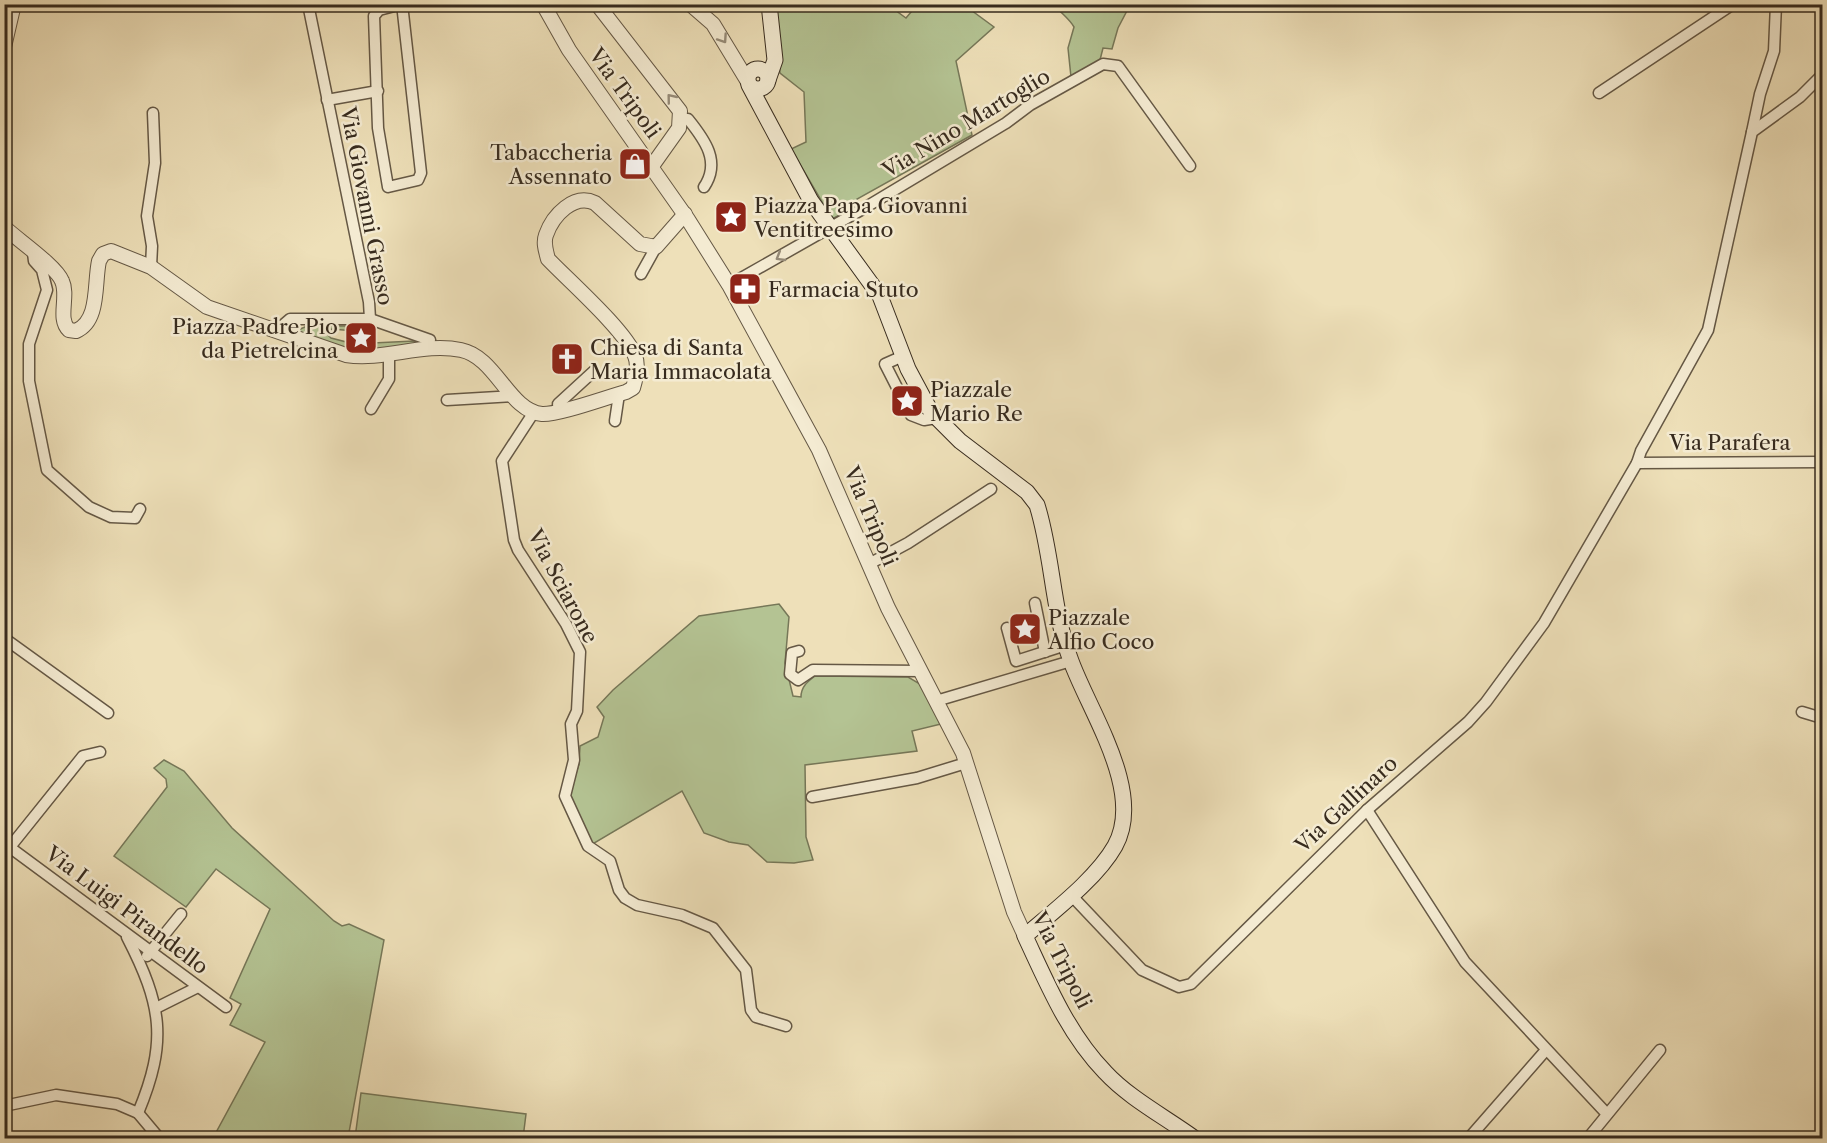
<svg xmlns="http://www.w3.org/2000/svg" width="1827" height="1143" font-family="'Libre Caslon Text',serif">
	<rect width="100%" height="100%" fill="#eee0b9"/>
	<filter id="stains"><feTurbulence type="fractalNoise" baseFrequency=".00333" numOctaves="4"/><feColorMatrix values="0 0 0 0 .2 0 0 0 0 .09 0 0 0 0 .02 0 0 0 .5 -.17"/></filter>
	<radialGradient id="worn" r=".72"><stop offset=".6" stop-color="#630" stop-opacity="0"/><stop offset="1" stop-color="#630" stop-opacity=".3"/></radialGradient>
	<g fill="#b4c393" stroke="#767758" stroke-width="1.5">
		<path d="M774,5h114l18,13 11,-13h47l30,22 -38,34 16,74 -115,64 2,6 -27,14 -41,-70 15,-7 -2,-50 -24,-19z"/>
		<path d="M1055,5h75l-12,23 -6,21 -9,-1 -3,12 -29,17 -3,-29 6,-21c-6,-10 -14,-14 -19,-22z"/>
		<path d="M307,326h60l2,4 -3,2 -34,-3 -5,5 4,4 23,6 -5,5 -53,-18z"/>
		<path d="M371,337l2,6 41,-2 6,4 -54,7 -6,-7z"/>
		<path d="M779,604l10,13 -4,46 8,33 8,1c0,-10 6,-15 14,-21l93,1 12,7 21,40 -29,7 5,20 -112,14 1,72 7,23 -19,3 -27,-1 -19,-17 -19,-3 -25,-9 -22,-42 -91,54 -23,-47 11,-34 1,-18 18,-9 6,-20 -7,-10 16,-17 86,-74z"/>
		<path d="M164,760l20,11 48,57 102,93 8,5 7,-2 35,16 -36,198h-135l52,-96 -35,-17 11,-21 -11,-6 40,-89 -54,-40 -30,38 -72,-51 53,-69 -1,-8 -12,-11z"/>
		<path d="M361,1093l165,21 -3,24h-168z"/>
	</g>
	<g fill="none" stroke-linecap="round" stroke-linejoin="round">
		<defs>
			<g id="minor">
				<path d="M402,4l19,169 -3,7 -30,7 -10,-59 -4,-112 5,-6z"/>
				<path d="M1599,93l134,-89"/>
				<path d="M327,100l51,-9"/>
				<path d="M680,119h8c17,21 33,43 16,68"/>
				<path d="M1752,132l8,-38 14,-43 2,-47"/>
				<path d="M33,253l1,8 8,9 5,20 -18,54v37l18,89 42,37 22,10 24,1 5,-9"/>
				<path d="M151,267l1,-21 -5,-30 8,-53 -2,-50"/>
				<path d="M641,274l15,-27"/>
				<path d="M729,285l132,-75 145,-87 24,-18 73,-41 15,2 72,100"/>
				<path d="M370,319l60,21"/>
				<path d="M276,331l14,-12h80l-1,-17 -61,-298"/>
				<path d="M903,356l-18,8 26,51 13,5 12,-2"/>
				<path d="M447,400l67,-4"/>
				<path d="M371,409l18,-30v-25"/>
				<path d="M559,411l-1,-7 36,-33"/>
				<path d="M534,412l-32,49 12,79 4,10 48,74 14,28 -3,59 -6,13 3,36 -9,36 23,50 22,15 9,29 6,8 12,7 45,10 31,13 33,42 5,40 5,7 30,9"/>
				<path d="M615,421l4,-27"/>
				<path d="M1637,463l185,-1"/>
				<path d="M869,564l39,-21 83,-54"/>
				<path d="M1035,603l10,49"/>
				<path d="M1007,628l9,33 50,-16"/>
				<path d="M4,638l104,75"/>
				<path d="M799,651l-7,2 -2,21 8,6 15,-10 108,1"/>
				<path d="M936,701l135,-40"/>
				<path d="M1802,712l20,6"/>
				<path d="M812,797l105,-19 49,-15"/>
				<path d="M1367,810l98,152 142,152"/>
				<path d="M4,843l222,164"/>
				<path d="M10,847l73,-91 17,-4"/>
				<path d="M1071,895l71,75 37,17 12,-3 176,-174 101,-88 18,-20 58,-79 93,-160 4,-12 67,-121 44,-198 48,-35 22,-22"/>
				<path d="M127,937c35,68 41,104 11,176"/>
				<path d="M147,956l34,-42"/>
				<path d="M156,1008l42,-21"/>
				<path d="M4,1106l52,-11 61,9 21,9 21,25"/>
				<path d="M1469,1138l77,-88"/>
				<path d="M1588,1138l72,-88"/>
			</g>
			<g id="tertiary">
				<path d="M543,4l26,46 118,168 42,67 90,165 69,158 75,145 51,159 11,24"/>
				<path d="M597,4l83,107 -1,17 -27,38"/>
				<path d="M690,4l23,20 34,56"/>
				<path d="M4,47l10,-43"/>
				<path d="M4,227c14,13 52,39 58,54 7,15 -5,38 7,49l7,1c24,-10 18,-48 23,-70l4,-7 8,-3 40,16 56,40 139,48c38,6 77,-13 115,-5 35,7 48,61 81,64 17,1 65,-17 84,-22l7,-4c3,-10 6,-23 2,-32 -10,-26 -66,-75 -87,-97 -2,-8 -5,-16 -2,-24 7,-20 28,-42 49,-32l45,41 16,3 29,-33"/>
			</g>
			<g id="secondary">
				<circle cx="758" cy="79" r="10"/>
				<path d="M768,80l7,-20 -6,-56"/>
				<path d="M749,85l62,116 69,95 28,73 23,43 29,29 67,51 10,13c16,51 15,106 34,156 19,52 74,131 44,185 -18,32 -61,65 -90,90 22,47 43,98 80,136 24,26 60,45 89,66"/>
			</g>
		</defs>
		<use href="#minor" stroke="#655845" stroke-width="13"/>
		<use href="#tertiary" stroke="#655845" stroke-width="16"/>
		<use href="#secondary" stroke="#372b1e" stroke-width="17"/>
		<use href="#minor" stroke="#f4ebd2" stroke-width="10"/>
		<use href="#tertiary" stroke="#f4ebd2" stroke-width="14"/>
		<use href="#secondary" stroke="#f4ebd2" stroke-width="15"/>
	</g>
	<defs><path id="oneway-chevron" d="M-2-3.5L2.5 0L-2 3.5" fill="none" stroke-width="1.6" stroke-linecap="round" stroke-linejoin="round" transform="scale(1.5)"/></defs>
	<g stroke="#968b78">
		<use href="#oneway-chevron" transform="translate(723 39) rotate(56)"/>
		<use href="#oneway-chevron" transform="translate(671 98) rotate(-129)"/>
		<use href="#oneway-chevron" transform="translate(780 257) rotate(149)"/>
	</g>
	<defs>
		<symbol id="shop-square" viewBox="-11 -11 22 22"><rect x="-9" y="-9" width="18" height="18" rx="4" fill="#8f2418" stroke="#f4ebd2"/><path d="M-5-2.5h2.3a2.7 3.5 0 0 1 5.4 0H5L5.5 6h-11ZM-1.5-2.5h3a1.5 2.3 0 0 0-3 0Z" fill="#fff"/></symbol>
		<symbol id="sight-square" viewBox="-11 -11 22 22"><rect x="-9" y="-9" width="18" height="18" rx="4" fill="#8f2418" stroke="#f4ebd2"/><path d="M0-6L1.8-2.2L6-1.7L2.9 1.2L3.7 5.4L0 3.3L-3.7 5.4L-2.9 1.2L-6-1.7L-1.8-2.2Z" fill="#fff"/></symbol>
		<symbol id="pharmacy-square" viewBox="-11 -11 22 22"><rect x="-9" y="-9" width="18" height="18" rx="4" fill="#8f2418" stroke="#f4ebd2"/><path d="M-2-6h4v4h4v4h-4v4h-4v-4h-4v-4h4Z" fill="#fff"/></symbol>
		<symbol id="church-square" viewBox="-11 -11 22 22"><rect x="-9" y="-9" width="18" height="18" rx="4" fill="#8f2418" stroke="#f4ebd2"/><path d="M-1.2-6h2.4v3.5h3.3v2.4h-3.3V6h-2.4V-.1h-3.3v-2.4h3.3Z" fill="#fff"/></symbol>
	</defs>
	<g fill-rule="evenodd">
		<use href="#shop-square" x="616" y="145" width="38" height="38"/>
		<use href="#sight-square" x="712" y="198" width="38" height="38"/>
		<use href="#pharmacy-square" x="726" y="270" width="38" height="38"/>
		<use href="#sight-square" x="342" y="319" width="38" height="38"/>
		<use href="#church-square" x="548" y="340" width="38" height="38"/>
		<use href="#sight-square" x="888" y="382" width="38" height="38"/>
		<use href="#sight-square" x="1006" y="610" width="38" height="38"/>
	</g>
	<g text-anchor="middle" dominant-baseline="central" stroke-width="5" stroke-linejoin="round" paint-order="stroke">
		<g font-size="21" fill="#372b1e" stroke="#f4ebd2">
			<text transform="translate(625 93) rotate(54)">Via Tripoli</text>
			<text transform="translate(966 123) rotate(-31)">Via Nino Martoglio</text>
			<text transform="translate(367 206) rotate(79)">Via Giovanni Grasso</text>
			<text x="1730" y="442">Via Parafera</text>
			<text transform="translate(871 516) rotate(67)">Via Tripoli</text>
			<text transform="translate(563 586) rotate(62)">Via Sciarone</text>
			<text transform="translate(1346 804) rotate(-43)">Via Gallinaro</text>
			<text transform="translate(127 910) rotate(37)">Via Luigi Pirandello</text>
			<text transform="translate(1062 960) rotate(63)">Via Tripoli</text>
		</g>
		<g font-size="21" fill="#372b1e" stroke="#f4ebd2" text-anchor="start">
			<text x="612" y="152" text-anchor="end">Tabaccheria<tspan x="612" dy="24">Assennato</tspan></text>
			<text x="754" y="205">Piazza Papa Giovanni<tspan x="754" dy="24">Ventitreesimo</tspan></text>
			<text x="768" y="289">Farmacia Stuto</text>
			<text x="338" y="326" text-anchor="end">Piazza Padre Pio<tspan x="338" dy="24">da Pietrelcina</tspan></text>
			<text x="590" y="347">Chiesa di Santa<tspan x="590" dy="24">Maria Immacolata</tspan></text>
			<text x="930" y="389">Piazzale<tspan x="930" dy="24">Mario Re</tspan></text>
			<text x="1048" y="617">Piazzale<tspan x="1048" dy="24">Alfio Coco</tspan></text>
		</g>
	</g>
	<rect width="1827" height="1143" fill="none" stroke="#eee0b9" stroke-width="24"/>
	<rect x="6" y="6" width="1815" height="1131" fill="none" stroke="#372b1e" stroke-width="3"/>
	<rect x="12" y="12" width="1803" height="1119" fill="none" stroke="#372b1e" stroke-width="1.5"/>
	<rect width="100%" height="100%" filter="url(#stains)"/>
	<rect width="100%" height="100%" fill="url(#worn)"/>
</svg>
